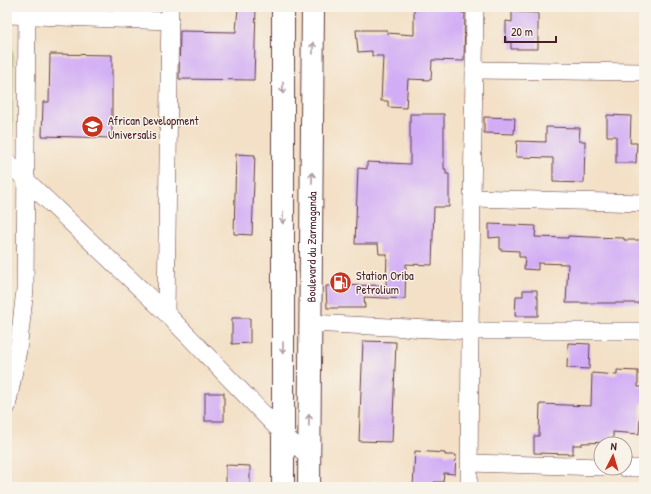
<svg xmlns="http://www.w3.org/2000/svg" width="651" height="494" font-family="'Patrick Hand',sans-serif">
	<rect width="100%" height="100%" fill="#f7f3e8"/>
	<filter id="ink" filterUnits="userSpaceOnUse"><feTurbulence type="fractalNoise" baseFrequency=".025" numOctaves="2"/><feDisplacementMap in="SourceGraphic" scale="8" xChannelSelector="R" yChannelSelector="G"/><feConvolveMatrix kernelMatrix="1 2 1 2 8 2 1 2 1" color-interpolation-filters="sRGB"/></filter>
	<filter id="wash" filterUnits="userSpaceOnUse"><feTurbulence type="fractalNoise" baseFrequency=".012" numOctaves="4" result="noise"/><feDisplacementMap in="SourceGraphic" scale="16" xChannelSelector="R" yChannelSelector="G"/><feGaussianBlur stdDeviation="0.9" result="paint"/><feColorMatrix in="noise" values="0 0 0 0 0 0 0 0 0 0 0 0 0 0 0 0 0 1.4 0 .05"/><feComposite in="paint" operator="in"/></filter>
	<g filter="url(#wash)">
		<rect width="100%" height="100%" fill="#f3e0c6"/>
		<path fill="#b3c86d" stroke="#7e744c" d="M7,40l4,4 2,13 -1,78 -5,-1z"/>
		<g id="blocks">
			<g fill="#d2adf5">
				<path d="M238,7h18l-2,73 -75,-1 1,-48 56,1z"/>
				<path d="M414,7h48v6h3l-1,48 -32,-1 -1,20 -23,-1 -2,29 -18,-1v-6h-7l2,-45h-11v-5l-14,1 -2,-22h31v3l27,2z"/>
				<path d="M512,12l26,1v36h-27v-7h-5v-21l6,1z"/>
				<path d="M50,54l62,1v83l-70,-2 1,-34h6z"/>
				<path d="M410,114h34v55h2v5h3v33h-15l-2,58 -26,-1 -1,35 -41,-2 1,11h-38l-1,-22 60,-1 1,-31h-8l-1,-10h-23l3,-76 9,1v-7l43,2z"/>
				<path d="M607,115l24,1 -1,27h7l-1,20h-20v-27h-9z"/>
				<path d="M484,117l31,1 -1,16 -30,-1z"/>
				<path d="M546,127l34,1 -1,13h6l-1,42 -31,-1v-24l-37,-1 1,-16 29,1z"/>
				<path d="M236,154l19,1 -3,80 -18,-1z"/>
				<path d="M489,224l47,2 -1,11 33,1v-2l22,1 34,1v2h17v3h3l-1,60h-77l2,-39 -30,-1v7l-14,-1 1,-12h-6v-6l-19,-1v-13l-11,1z"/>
				<path d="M523,290h14v7h1v19h-23l1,-20h7z"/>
				<path d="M232,318h18v25l-18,1z"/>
				<path d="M363,341l33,1 -4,100 -33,-1z"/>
				<path d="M568,343l22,1 -1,25 -22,-1z"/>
				<path d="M617,370l21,1v16h6v16h-3l-2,31 -26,-2v10l-31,1v2h-9v9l-39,-1v-17h5l1,-32 51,2 1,-33 25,2z"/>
				<rect x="205" y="393" width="19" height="28"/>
				<path d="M415,451l30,2v2h11l-1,19 -11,-1 -1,9h-9v5h-21z"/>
				<path d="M226,465l24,1v21h-24z"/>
			</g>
		</g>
	</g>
	<g filter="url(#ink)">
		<use href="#blocks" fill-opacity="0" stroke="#633c42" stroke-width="1"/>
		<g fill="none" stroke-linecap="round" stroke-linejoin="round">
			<defs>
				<g id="minor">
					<path d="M7,15l163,6"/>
					<path d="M474,70l170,2"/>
					<path d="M7,162l159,151 117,121 26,23"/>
					<path d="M472,198l172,5"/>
					<path d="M166,313l4,-306"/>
					<path d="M310,323l160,8h174"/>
					<path d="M7,407l11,-57 7,-60 2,-283"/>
					<path d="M470,463l131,4"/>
					<path d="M625,468h19"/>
					<path d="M469,487l1,-156 5,-324"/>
				</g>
				<g id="major">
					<path d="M283,487v-480"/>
					<path id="s1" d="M309,487l4,-480"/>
				</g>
			</defs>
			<use href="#minor" stroke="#633c42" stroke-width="18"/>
			<use href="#major" stroke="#633c42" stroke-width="24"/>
			<use href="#minor" stroke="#fff" stroke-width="17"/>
			<use href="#major" stroke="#fff" stroke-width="22"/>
		</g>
		<defs><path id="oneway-shaft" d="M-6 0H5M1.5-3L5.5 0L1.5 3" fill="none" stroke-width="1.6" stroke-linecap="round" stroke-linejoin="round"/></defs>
		<g stroke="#ae9aa0">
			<use href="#oneway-shaft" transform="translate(313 48) rotate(-90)"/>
			<use href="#oneway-shaft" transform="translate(283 88) rotate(90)"/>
			<use href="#oneway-shaft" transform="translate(312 178) rotate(-90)"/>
			<use href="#oneway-shaft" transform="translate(283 218) rotate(90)"/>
			<use href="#oneway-shaft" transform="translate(283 348) rotate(90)"/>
			<use href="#oneway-shaft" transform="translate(309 420) rotate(-89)"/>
		</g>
	</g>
	<defs>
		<symbol id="university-disc" viewBox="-11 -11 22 22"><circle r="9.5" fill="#c8321e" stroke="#f7f3e8"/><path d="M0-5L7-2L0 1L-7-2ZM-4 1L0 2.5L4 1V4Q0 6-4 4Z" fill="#fff"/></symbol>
		<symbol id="fuel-disc" viewBox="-11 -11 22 22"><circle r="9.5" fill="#c8321e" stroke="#f7f3e8"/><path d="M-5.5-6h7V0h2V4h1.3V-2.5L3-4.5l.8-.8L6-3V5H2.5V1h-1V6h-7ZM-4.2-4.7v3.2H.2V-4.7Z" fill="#fff"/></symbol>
	</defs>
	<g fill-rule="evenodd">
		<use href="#university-disc" x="80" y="114" width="25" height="25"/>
		<use href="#fuel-disc" x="328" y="270" width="25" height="25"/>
	</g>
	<g text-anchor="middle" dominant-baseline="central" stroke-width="3" stroke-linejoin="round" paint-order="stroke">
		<g font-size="12" fill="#4a1f2b" stroke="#f7f3e8" text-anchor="start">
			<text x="108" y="120">African Development<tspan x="108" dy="14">Universalis</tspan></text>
			<text x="356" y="275">Station Oriba<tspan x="356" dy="14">Petrolium</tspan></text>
		</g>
		<g font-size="12" fill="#4a1f2b" stroke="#f7f3e8">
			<text stroke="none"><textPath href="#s1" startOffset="240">Boulevard du Zarmaganda</textPath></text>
		</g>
	</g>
	<rect width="651" height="494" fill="none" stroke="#f7f3e8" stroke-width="24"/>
	<g transform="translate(613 456) rotate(5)"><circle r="19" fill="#f7f3e8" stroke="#b29e9c"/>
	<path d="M0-3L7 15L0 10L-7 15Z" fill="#c8321e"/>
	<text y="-6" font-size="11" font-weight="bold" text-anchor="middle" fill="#4a1f2b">N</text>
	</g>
	<path d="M505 36v6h51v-6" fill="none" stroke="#4a1f2b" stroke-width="2"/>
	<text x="511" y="36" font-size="12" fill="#4a1f2b" stroke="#f7f3e8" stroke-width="3" paint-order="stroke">20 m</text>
</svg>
